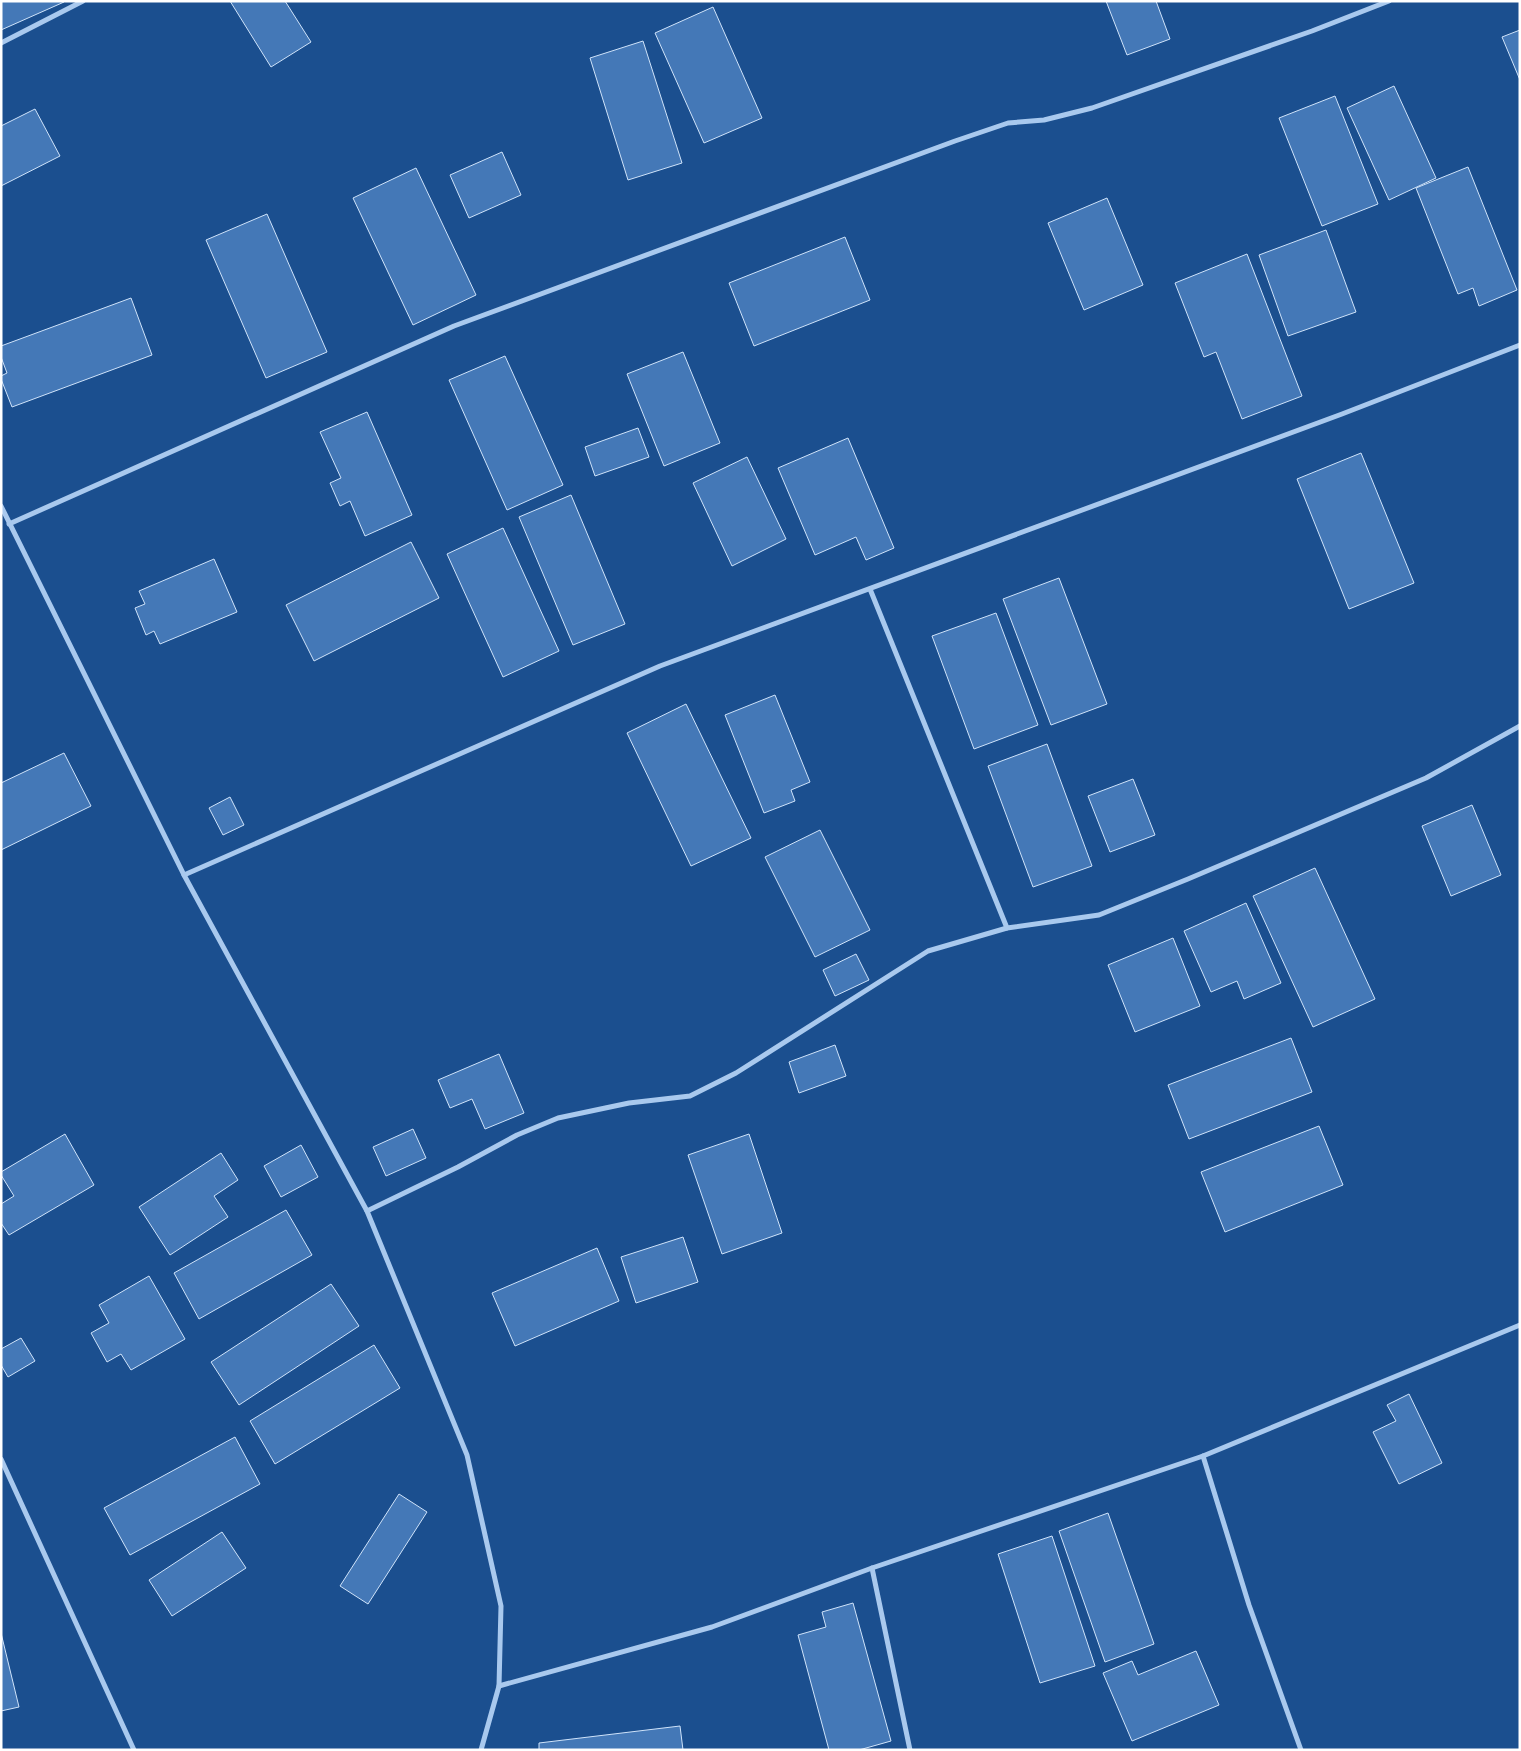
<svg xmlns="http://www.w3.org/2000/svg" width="1521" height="1751" font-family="Barlow,sans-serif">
	<rect width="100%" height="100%" fill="#1b4f8f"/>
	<g fill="#4478b7" stroke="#cfe3fa">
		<path d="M1,1h63v1l-63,28z"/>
		<path d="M230,1h55l26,41 -40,25z"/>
		<path d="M1106,1h50l14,38 -43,16z"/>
		<path d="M713,7l49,111 -58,25 -49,-110z"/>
		<path d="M1520,30v50l-18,-43z"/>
		<path d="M643,41l39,122 -54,17 -38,-122z"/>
		<path d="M1394,86l42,92 -47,22 -42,-92z"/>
		<path d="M1335,96l43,108 -56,22 -43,-108z"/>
		<path d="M35,109l25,47 -59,30v-60z"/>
		<path d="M502,152l19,43 -52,23 -19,-43z"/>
		<path d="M1468,167l49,123 -38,16 -6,-18 -15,6 -42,-106z"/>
		<path d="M416,168l60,127 -63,30 -60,-127z"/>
		<path d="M1107,198l36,87 -59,25 -36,-87z"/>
		<path d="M267,214l60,138 -61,26 -60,-138z"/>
		<path d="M1326,230l30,82 -68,24 -29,-81z"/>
		<path d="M845,237l25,63 -116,46 -25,-63z"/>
		<path d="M1247,254l55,142 -60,23 -26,-67 -12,5 -29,-74z"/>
		<path d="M131,298l21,57 -140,52 -11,-28v-3l6,-3 -6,-16v-11z"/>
		<path d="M683,352l37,91 -56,23 -37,-92z"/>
		<path d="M505,356l58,129 -56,25 -58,-130z"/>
		<path d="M367,412l45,103 -47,21 -15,-35 -10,5 -10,-23 11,-5 -21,-46z"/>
		<path d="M638,428l11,29 -54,19 -10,-29z"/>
		<path d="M848,438l46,110 -28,12 -10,-23 -41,18 -37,-87z"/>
		<path d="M1361,453l53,130 -65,26 -52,-130z"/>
		<path d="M747,457l39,82 -54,27 -39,-83z"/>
		<path d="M571,495l54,129 -52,21 -54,-128z"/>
		<path d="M503,528l56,123 -56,26 -56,-123z"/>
		<path d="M411,542l28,56 -125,63 -28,-56z"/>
		<path d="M214,559l23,53 -77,32 -6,-13 -8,4 -11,-27 10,-4 -6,-13z"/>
		<path d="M1059,578l48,126 -56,21 -48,-126z"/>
		<path d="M996,613l42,112 -64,24 -42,-113z"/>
		<path d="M775,695l35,87 -19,8 4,11 -31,12 -39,-98z"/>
		<path d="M686,704l65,134 -60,28 -64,-133z"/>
		<path d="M1047,744l45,122 -59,21 -45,-121z"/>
		<path d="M64,753l27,53 -90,44v-67z"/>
		<path d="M1133,779l22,56 -45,17 -22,-56z"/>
		<path d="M230,797l14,28 -21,10 -14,-27z"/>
		<path d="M1472,805l29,70 -50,21 -29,-70z"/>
		<path d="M820,830l50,100 -55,27 -50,-100z"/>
		<path d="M1315,868l60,131 -62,28 -60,-131z"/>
		<path d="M1246,903l35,80 -37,16 -7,-18 -26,11 -27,-61z"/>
		<path d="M1173,938l27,68 -65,26 -27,-67z"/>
		<path d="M856,954l13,26 -34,16 -12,-26z"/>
		<path d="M1291,1038l21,54 -123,47 -21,-54z"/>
		<path d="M835,1045l11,31 -47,17 -10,-31z"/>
		<path d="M499,1054l25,59 -39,16 -13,-30 -22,9 -12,-28z"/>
		<path d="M1319,1126l24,59 -118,47 -24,-60z"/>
		<path d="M413,1129l13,29 -40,18 -13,-29z"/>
		<path d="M65,1134l29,51 -85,50 -8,-12v-19l13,-8 -13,-21v-3z"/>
		<path d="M749,1134l33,99 -60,21 -34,-99z"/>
		<path d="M301,1145l17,32 -37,20 -17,-31z"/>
		<path d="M221,1153l17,27 -24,16 14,21 -58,38 -31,-48z"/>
		<path d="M286,1210l26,45 -113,64 -25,-46z"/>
		<path d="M683,1237l15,45 -62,21 -15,-46z"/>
		<path d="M597,1248l22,53 -104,45 -23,-53z"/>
		<path d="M149,1276l36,63 -54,31 -10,-16 -14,8 -16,-29 18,-10 -10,-18z"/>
		<path d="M331,1284l28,42 -120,79 -28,-43z"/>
		<path d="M21,1338l14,23 -27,16 -7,-12v-16z"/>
		<path d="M374,1345l26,43 -125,76 -25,-43z"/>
		<path d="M1409,1394l33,69 -43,21 -26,-52 23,-11 -9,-16z"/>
		<path d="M235,1437l25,47 -130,71 -26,-47z"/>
		<path d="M399,1494l28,18 -59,92 -28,-18z"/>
		<path d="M1108,1513l46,131 -49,18 -46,-131z"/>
		<path d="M222,1532l24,36 -74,48 -23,-36z"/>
		<path d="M1052,1536l43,130 -55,17 -42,-129z"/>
		<path d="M853,1603l38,138 -32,9h-30l-31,-115 28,-8 -4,-15z"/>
		<path d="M1,1633l18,74 -18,4z"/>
		<path d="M1196,1651l23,54 -87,36 -29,-68 29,-12 6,14z"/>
		<path d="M680,1726l3,24h-144v-7z"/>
	</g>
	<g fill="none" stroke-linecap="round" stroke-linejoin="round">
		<g stroke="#a9c9ee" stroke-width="5">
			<path d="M1,43l82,-42"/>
			<path d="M1,506l183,369 183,336 100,244 34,151 -2,80 -18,64"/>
			<path d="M9,524l445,-198 501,-185 53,-18 36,-3 48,-12 220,-77 77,-30"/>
			<path d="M870,589l137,339"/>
			<path d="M184,875l476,-209 682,-252 178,-69"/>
			<path d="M367,1211l91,-44 59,-32 41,-17 71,-15 61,-7 46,-23 192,-122 79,-23 92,-13 89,-36 238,-101 94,-52"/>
			<path d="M1203,1456l46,149 52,145"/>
			<path d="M1,1459l133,291"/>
			<path d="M872,1568l38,182"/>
			<path d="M499,1686l213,-59 160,-59 331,-112 317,-131"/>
		</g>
	</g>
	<rect width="1521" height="1751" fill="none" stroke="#ffffff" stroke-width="5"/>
</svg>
